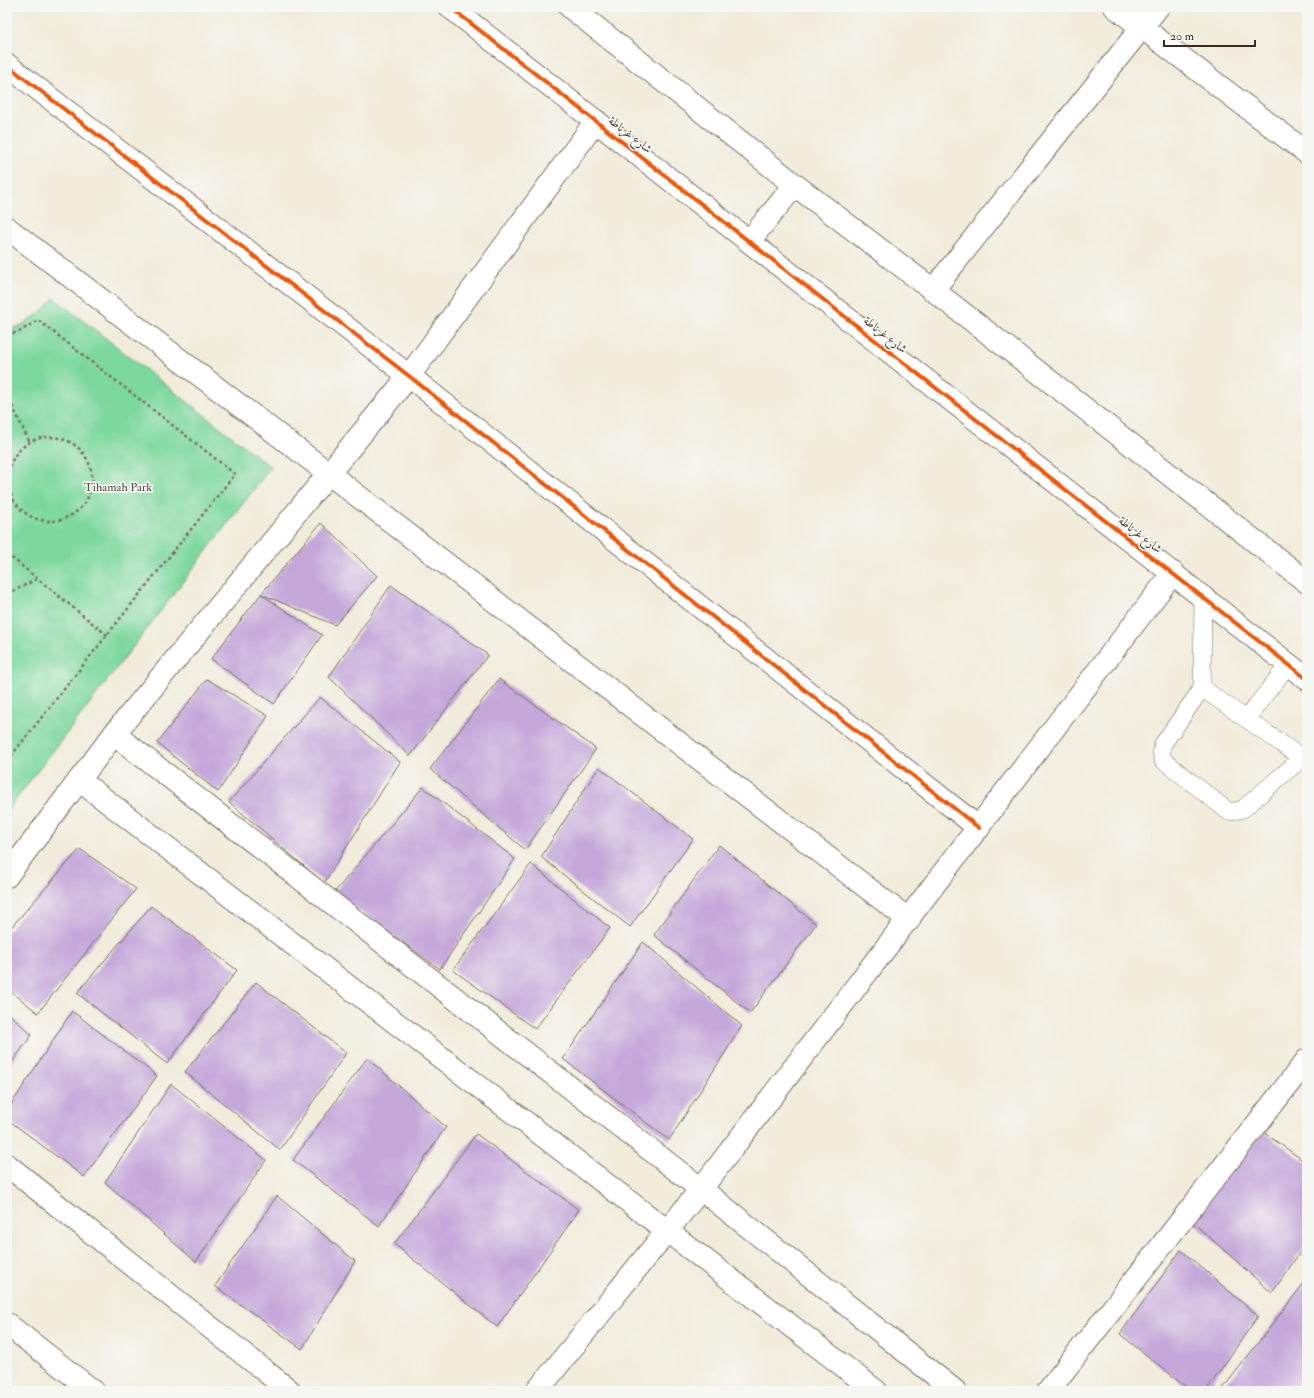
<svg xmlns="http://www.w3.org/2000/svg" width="1314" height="1398" font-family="'IM FELL Double Pica',Amiri,serif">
	<rect width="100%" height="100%" fill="#f6f6f2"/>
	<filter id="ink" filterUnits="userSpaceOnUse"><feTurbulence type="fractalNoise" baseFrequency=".025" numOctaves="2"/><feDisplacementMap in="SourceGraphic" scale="8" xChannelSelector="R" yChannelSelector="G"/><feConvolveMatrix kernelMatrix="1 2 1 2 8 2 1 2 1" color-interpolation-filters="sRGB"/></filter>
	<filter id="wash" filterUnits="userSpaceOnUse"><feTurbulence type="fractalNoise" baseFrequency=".012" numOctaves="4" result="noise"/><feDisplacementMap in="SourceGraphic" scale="16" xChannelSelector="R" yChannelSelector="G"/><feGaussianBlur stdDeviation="0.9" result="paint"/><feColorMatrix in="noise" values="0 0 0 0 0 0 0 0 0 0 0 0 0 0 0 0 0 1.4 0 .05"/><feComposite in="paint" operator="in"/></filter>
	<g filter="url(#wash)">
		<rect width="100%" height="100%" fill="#f1ecdb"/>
		<path fill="#7dd89e" stroke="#5c815e" d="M54,298l217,169 -264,344v-481c19,-4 35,-18 47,-32z"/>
		<g id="blocks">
			<g fill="#c5a8da">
				<path d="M321,523l56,53 -42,49 -74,-31z"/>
				<path d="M391,585l97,70 -78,101 -81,-79z"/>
				<path d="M261,594l61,41 -48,69 -63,-45z"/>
				<path d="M207,679l61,37 -50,76 -61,-49z"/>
				<path d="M499,679l97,70 -71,101 -95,-81z"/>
				<path d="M320,697l80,65 -76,121 -95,-81z"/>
				<path d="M599,767l94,72 -63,88 -89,-70z"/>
				<path d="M423,787l92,72 -75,110 -106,-76z"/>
				<path d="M719,845l97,79 -66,89 -96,-78z"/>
				<path d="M80,849l56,40 -98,124 -31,-25v-56z"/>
				<path d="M531,864l79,64 -75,101 -82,-59z"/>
				<path d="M151,906l86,64 -70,94 -90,-71z"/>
				<path d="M643,942l99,84 -73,114 -106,-81z"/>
				<path d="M256,982l90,71 -66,97 -95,-78z"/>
				<path d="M72,1011l85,65 -73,101 -77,-58v-8z"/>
				<path d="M7,1012l25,23 -25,34z"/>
				<path d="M367,1058l79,69 -67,99 -86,-66z"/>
				<path d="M171,1084l95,76 -70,102 -91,-80z"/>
				<path d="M1260,1130l47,33v79l-35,51 -82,-73z"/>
				<path d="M476,1134l103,76 -82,117 -103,-83z"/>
				<path d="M277,1196l78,65 -53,88 -87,-63z"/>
				<path d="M1181,1250l77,66 -52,75h-15l-71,-57z"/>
				<path d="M1307,1279v105l-5,7h-81z"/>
			</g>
		</g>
	</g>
	<g filter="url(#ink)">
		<use href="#blocks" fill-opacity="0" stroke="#7b6e60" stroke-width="1"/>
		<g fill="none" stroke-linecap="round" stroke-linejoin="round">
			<defs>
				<g id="lane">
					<path d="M1203,598l-1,90 100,70 5,-2"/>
					<path d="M1202,688l-39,56 -2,7 2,9 66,52 14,-3 59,-51"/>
					<path d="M1246,719l42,-54"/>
				</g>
				<g id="street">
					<path d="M1115,7l192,146"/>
					<path d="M7,65l402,311 570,452"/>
					<path d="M7,228l321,245 581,447"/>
					<path d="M933,290l225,-283"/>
					<path d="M7,876l107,-142 295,-358 187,-255"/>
					<path d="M7,1165l283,226"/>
					<path d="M7,1324l86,67"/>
					<path d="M537,1391l164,-202 472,-616"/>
					<path d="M1048,1391l259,-331"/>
				</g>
				<g id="secondary">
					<path d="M450,7l857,672"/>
					<path d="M570,7l225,178 138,105 374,292"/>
					<path d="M749,241l46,-56"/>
					<path d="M114,734l587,455 254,202"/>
					<path d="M79,780l797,611"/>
				</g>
			</defs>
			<use href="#lane" stroke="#7b6e60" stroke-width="18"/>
			<use href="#street" stroke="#7b6e60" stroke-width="24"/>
			<use href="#secondary" stroke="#7b6e60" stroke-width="24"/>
			<g stroke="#7b6e60" stroke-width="2.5" stroke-dasharray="3 3" stroke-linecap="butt">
				<path d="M7,335l12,-3 19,-12 197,154 -228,287"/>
				<path d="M7,395l22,46"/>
				<circle cx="50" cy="479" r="42"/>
				<path d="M7,554l100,81"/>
				<path d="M7,594l30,-15"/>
			</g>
			<use href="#lane" stroke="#fff" stroke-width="17"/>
			<use href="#street" stroke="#fff" stroke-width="22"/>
			<use href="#secondary" stroke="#fff" stroke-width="22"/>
			<defs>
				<g id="cycleway">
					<path d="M450,7l857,672"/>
					<path d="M7,65l402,311 570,452"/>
				</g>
			</defs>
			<use href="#cycleway" stroke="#f6f6f2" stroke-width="6"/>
			<use href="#cycleway" stroke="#e8590c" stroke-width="4"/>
		</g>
	</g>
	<g text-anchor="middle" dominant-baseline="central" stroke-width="3.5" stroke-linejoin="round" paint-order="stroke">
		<g font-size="12" fill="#3b2a1e" stroke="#f6f6f2">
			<text transform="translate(630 135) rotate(38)">شارع غرناطة</text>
			<text transform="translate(885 335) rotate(38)">شارع غرناطة</text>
			<text transform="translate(1140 535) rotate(38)">شارع غرناطة</text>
		</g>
		<g font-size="12" fill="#4c563e" stroke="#f6f6f2">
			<text x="118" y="487">Tihamah Park</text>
		</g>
	</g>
	<rect width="1314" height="1398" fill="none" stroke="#f6f6f2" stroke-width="24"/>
	<path d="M1164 40v6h91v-6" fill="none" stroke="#3b2a1e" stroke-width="2"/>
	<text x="1170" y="40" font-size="12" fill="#3b2a1e" stroke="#f6f6f2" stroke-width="3" paint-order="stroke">20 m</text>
</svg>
